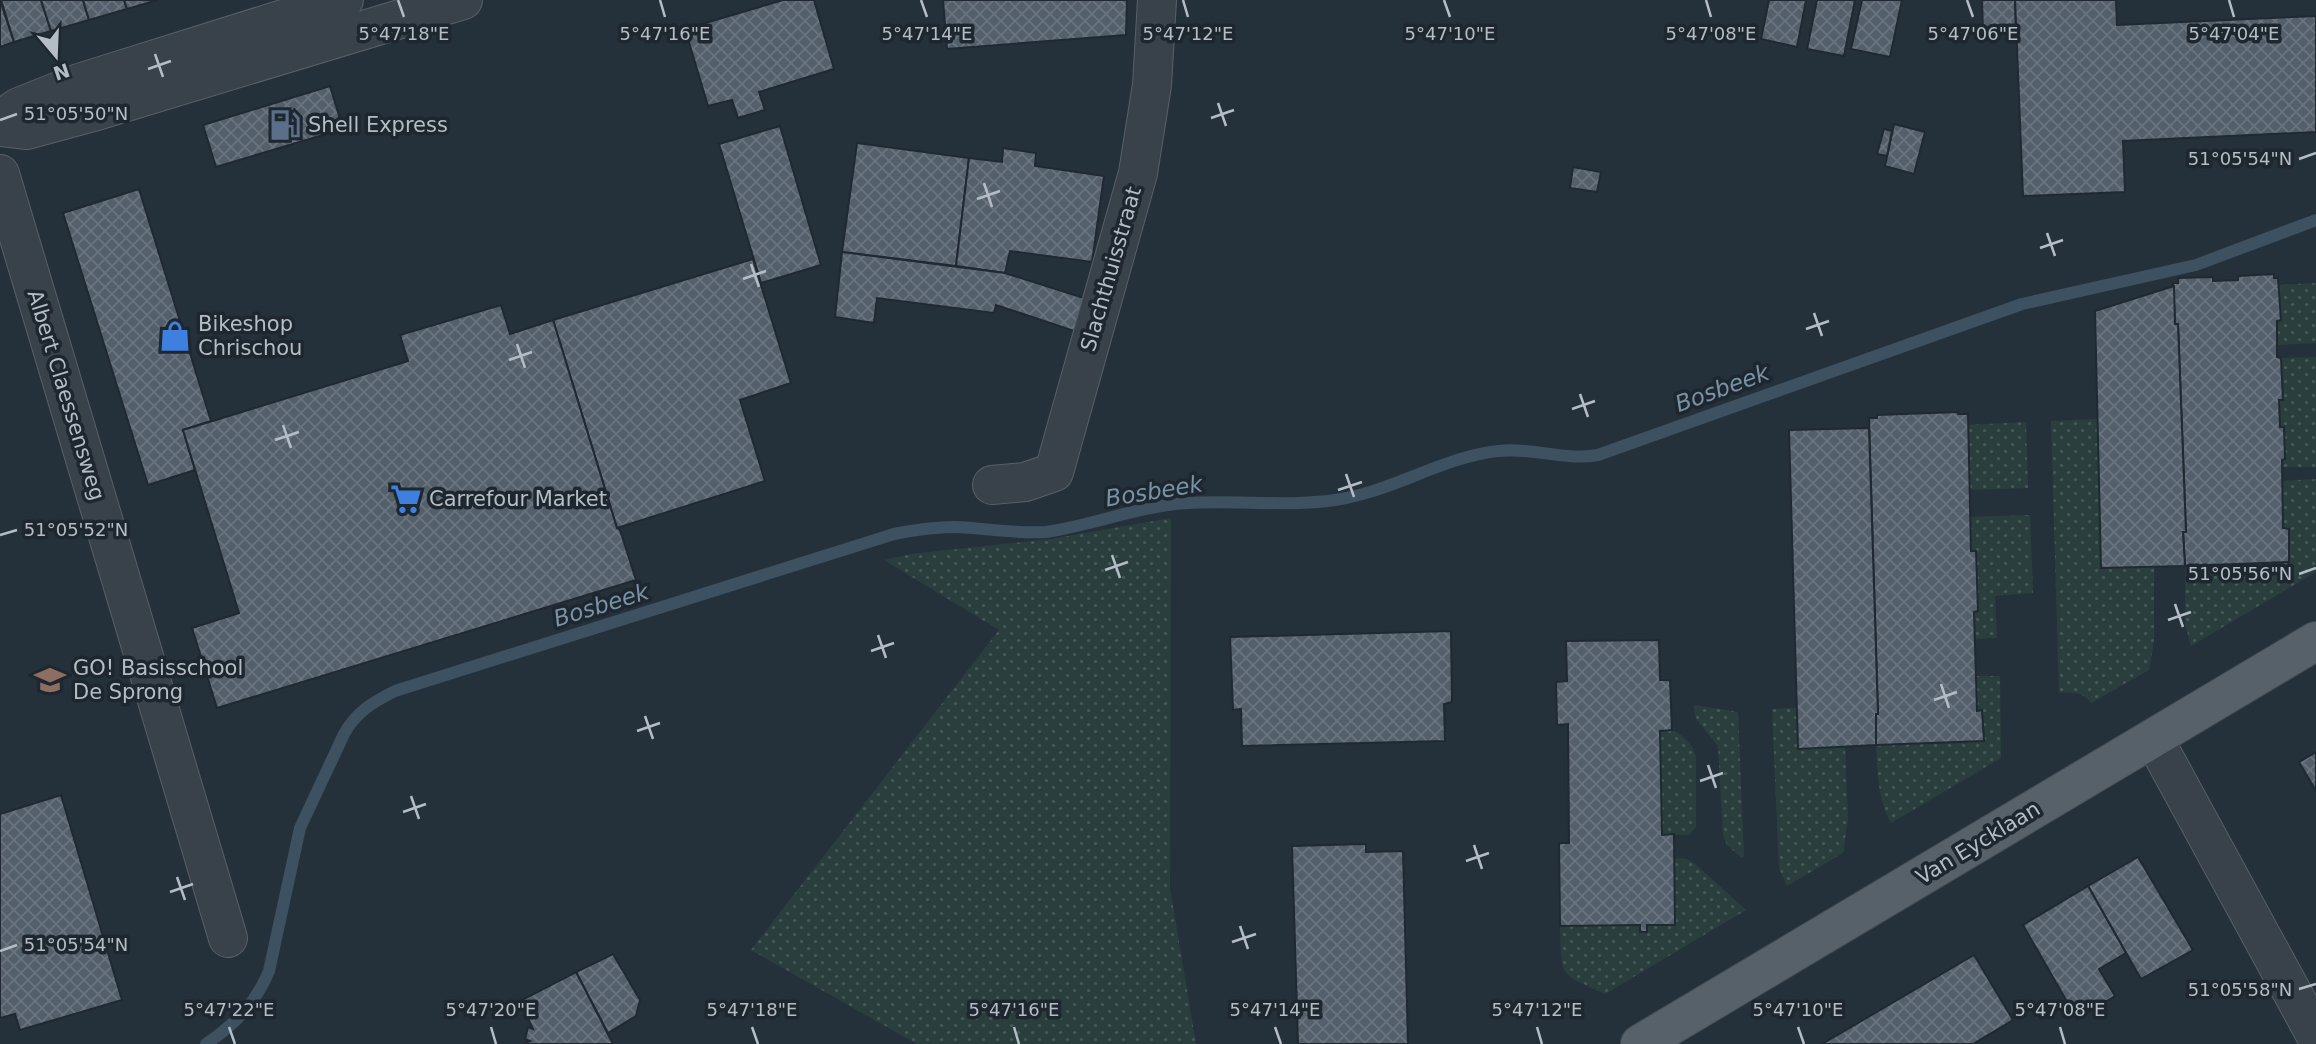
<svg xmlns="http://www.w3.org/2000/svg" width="2316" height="1044" font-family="'DejaVu Sans',sans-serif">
	<defs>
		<pattern id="grass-dots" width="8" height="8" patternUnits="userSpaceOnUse" patternTransform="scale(1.75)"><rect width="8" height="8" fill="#2a3f3d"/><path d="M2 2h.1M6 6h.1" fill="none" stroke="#465958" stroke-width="1.8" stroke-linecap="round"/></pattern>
		<pattern id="building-cross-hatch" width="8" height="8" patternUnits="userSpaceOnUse" patternTransform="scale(1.75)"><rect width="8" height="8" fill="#535f6a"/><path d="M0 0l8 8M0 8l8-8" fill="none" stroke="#69747e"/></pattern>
	</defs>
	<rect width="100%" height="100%" fill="#25313a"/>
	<g fill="url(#grass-dots)">
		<path d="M2316,283v60l-38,2 -1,-24 4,-1 -3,-35z"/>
		<path d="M2316,357v110h-34v-7l3,-1 -1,-31 -4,-1 -1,-27 4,-1 -2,-41z"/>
		<path d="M2098,419l3,149 53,-1v74l-5,29 -58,33c-7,-11 -19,-11 -32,-10l-8,-272z"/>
		<path d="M2026,422l2,66 -58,2 -2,-65z"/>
		<path d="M2316,479v93l-125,74 -6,-22v-58l104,-4v-33l-6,-1 -1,-47z"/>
		<path d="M2030,515l3,78 -38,3 2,42 -22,1 -6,-122z"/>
		<path d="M1171,518l-1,370 26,156h-279l-166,-94 248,-320 -115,-70 27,-6 140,-15z"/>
		<path d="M1975,676h25l1,82 -110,65c-14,-25 -13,-50 -15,-78l108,-4 -2,-30h-5z"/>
		<path d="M1694,705l44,7 6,145 -2,1 -15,-13 -4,-10 -5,-89 -21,-26 -3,-9z"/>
		<path d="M1796,708l2,40 47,-1 3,72 -5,34 -56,33 -8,-18 -7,-159z"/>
		<path d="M1672,730c10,4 21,15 24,26v71l-7,8h-27l-2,-104z"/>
		<path d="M1674,858l13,1 7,4 52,47 -141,84c-47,-22 -43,-15 -45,-68l80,-1 1,7h6v-7h27z"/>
	</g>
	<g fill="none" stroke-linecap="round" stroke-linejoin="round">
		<path stroke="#3d5161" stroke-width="12" d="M206,1044c28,-19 50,-41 63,-73l31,-143 44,-94c12,-22 29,-32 51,-43l499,-157c20,-4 39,-7 60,-7 31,1 61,7 92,5 47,-7 93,-26 141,-29 49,-3 100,4 148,-3 57,-8 107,-43 163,-49 34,-4 66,10 100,4l424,-151 174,-39 120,-45"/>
	</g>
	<g fill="url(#building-cross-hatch)" stroke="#202931" stroke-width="2">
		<path d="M0,0l14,42 -14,5z"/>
		<path d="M1,0h40l10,31 -37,11z"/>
		<path d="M41,0h42l6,20 -38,11z"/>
		<path d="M83,0h41l3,9 -38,11z"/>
		<path d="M124,0h34l-31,9z"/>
		<path d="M783,0h31l20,69 -75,23 6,18 -27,8 -6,-18 -24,6 -23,-77z"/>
		<path d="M943,0h184l-1,35 -179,14z"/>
		<path d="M1769,0h37l-9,47 -36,-8z"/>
		<path d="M1817,0h38l-11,56 -37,-7z"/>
		<path d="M1862,0h40l-12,57 -39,-8z"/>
		<path d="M1982,0h33l1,30 -33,1z"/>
		<path d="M2015,0h101l1,25 199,-9v116l-193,9 2,51 -102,4z"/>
		<path d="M330,86l13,43 -127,38 -13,-42z"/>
		<path d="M1894,124l31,8 -11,42 -29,-8z"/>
		<path d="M780,126l41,139 -60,18 -42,-139z"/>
		<path d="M1884,129l8,2 -5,25 -10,-2z"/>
		<path d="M857,143l112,15 -13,108 -114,-14z"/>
		<path d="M1003,148l33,5 -1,13 69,10 -12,86 -82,-11 -5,22 -49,-7 13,-108 33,4z"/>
		<path d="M1573,167l28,5 -4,20 -27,-4z"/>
		<path d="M139,189l72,232 -28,9 12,40 -47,15 -85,-272z"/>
		<path d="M842,252l163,21 82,26 -10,33 -81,-27 -2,8 -117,-15 -3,25 -39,-6z"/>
		<path d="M753,259l38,124 -51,17 25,81 -148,47 -64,-208z"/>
		<path d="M2274,274v4h4l3,42 -4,1v36l4,1 2,42h-4l1,27h4l1,32 -3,1 1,68 6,1v33l-104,4 -2,-34h3l-8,-208h-3l-2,-41h5v-5l35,-1v4l25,-1v-4z"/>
		<path d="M2174,286l1,38h3l8,208h-3l2,34 -84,2 -6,-257z"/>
		<path d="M501,305l9,29 43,-14 64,208 3,2 16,50 -419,128 -25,-80 47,-15 -56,-183 225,-69 -8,-26z"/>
		<path d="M1958,412v2h10l3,137h5l2,60 -4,1 3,99 5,-1 2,31 -108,4v-31h2l-9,-296h8v-3z"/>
		<path d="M1869,428l9,286h-2v31l-78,4 -9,-319z"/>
		<path d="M1451,631l1,71 -8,2 1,37 -203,5 -1,-37 -8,1 -3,-73z"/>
		<path d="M1659,640l1,40h10l2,50 -12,1 2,104 12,-1 1,91h-28v7h-7v-7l-80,1 -1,-83h10l-1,-119 -11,1 -1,-43 11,-1 -1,-40z"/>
		<path d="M2316,752v39l-17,-29z"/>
		<path d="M61,795l61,205 -102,30 -5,-16 -15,4v-204z"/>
		<path d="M1366,844v8l37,-1 5,193h-110l-6,-198z"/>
		<path d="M2138,857l55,93 -52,29 -53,-93z"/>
		<path d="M2088,886l38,67 -27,16 16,27 -38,23 -54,-94z"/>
		<path d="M613,954l27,46 -4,16 -28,17 -32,-61z"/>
		<path d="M1974,955l39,65 -40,24h-151z"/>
		<path d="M576,972l37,72h-90l7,-3 -5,-2 3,-12 5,2 -13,-28z"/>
	</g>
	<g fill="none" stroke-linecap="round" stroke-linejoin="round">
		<defs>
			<g id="minor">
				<path d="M0,120l19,-13 60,-24 265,-83"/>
				<path d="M0,127l27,3 66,-18 370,-112"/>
				<path d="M0,174l228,764"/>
				<path d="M992,485l33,-3 29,-10 84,-299 14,-88 5,-85"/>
				<path d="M2154,739l162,297"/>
			</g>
			<path id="major" d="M1640,1044l676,-403"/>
		</defs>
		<use href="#minor" stroke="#576068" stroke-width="40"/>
		<use href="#major" stroke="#454e56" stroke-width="40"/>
		<use href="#minor" stroke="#39424a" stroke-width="38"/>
		<use href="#major" stroke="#57616a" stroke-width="38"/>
	</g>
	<path fill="none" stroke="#b4bdc6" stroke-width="2.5" d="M398,0l6,17M660,0l5,17M921,0l6,17M1183,0l5,17M1444,0l6,17M1706,0l5,17M1967,0l6,17M2229,0l5,17M155,54l8,23M148,69l23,-8M1218,103l8,23M1211,118l23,-8M0,120l17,-6M2299,159l17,-6M984,183l8,24M977,199l23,-8M2047,233l8,23M2040,248l23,-8M751,264l8,23M743,279l23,-8M1814,313l8,23M1806,329l23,-8M517,344l8,24M509,360l23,-8M1580,394l8,23M1572,409l23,-8M283,425l8,23M275,440l24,-8M1346,474l8,23M1338,490l24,-8M0,535l17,-5M1112,555l8,23M1105,570l23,-8M2299,574l17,-6M2175,604l8,23M2168,620l23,-8M878,635l8,23M871,651l23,-8M1941,684l8,24M1934,700l23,-8M645,716l8,23M637,731l23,-8M1708,765l8,23M1700,781l23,-8M411,796l8,23M403,812l23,-8M1474,845l8,24M1466,861l23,-8M177,877l8,23M170,892l23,-8M1240,926l8,23M1232,942l24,-8M0,951l17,-6M2299,989l17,-5M229,1027l6,17M491,1027l5,17M752,1027l6,17M1014,1027l5,17M1275,1027l6,17M1537,1027l5,17M1798,1027l6,17M2060,1027l5,17"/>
	<defs>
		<symbol id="fuel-bare" viewBox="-9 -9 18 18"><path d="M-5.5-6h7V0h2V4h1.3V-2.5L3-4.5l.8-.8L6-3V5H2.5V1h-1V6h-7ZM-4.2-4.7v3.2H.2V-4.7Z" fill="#5c6f8a" stroke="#1e272f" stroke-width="2.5" paint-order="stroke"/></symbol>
		<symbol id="shop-bare" viewBox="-9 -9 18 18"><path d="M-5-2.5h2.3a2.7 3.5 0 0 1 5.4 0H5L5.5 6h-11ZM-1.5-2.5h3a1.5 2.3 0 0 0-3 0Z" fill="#3f7fe0" stroke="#1e272f" stroke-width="2.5" paint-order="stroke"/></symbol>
		<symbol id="supermarket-bare" viewBox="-9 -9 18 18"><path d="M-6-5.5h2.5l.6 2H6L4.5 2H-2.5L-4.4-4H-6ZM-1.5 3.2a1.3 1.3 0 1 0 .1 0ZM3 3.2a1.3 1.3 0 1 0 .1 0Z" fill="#3f7fe0" stroke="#1e272f" stroke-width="2.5" paint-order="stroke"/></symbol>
		<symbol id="school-bare" viewBox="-9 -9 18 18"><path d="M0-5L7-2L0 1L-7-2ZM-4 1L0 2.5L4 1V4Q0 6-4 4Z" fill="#8d6e63" stroke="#1e272f" stroke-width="2.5" paint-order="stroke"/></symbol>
	</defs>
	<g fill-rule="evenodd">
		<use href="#fuel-bare" x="263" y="103" width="44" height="44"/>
		<use href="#shop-bare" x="153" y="314" width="44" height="44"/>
		<use href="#supermarket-bare" x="384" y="477" width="44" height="44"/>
		<use href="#school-bare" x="28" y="658" width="44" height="44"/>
	</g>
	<g text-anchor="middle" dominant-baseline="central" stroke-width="7" stroke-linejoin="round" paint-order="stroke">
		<g font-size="21" fill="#b4bdc6" stroke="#1e272f" text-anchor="start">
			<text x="308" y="125">Shell Express</text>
			<text x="198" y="324">Bikeshop<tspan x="198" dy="24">Chrischou</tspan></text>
			<text x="429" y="499">Carrefour Market</text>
			<text x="73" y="668">GO! Basisschool<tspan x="73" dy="24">De Sprong</tspan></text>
		</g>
		<g font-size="21" fill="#b4bdc6" stroke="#1e272f">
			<text transform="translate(1111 269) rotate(-74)">Slachthuisstraat</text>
			<text transform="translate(66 395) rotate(73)">Albert Claessensweg</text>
			<text transform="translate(1978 843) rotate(-31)">Van Eycklaan</text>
		</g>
		<g font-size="23" font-style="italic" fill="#7892a6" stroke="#1e272f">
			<text transform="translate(1722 388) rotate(-20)">Bosbeek</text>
			<text transform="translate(1154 491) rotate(-9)">Bosbeek</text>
			<text transform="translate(601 605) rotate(-17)">Bosbeek</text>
		</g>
	</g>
	<g font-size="18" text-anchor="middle" fill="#b4bdc6" stroke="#1e272f" stroke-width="7" stroke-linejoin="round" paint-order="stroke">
		<text x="1973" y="40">5°47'06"E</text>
		<text x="404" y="40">5°47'18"E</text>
		<text x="665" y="40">5°47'16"E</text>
		<text x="927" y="40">5°47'14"E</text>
		<text x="1188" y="40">5°47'12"E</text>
		<text x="1450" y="40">5°47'10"E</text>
		<text x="1711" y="40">5°47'08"E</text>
		<text x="2234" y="40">5°47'04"E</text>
		<text x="76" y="120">51°05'50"N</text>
		<text x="2240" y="165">51°05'54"N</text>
		<text x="76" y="536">51°05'52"N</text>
		<text x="2240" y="580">51°05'56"N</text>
		<text x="76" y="951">51°05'54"N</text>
		<text x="2240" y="996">51°05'58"N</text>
		<text x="229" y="1016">5°47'22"E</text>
		<text x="491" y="1016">5°47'20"E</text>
		<text x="752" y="1016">5°47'18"E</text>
		<text x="1014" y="1016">5°47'16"E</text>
		<text x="1275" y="1016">5°47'14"E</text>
		<text x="1537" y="1016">5°47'12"E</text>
		<text x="1798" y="1016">5°47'10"E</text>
		<text x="2060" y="1016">5°47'08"E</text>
	</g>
	<g transform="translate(56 56) rotate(161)" stroke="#1e272f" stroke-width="5" paint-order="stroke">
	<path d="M0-5L12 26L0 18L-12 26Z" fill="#b4bdc6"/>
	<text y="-10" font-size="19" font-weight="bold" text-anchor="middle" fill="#b4bdc6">N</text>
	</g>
</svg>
